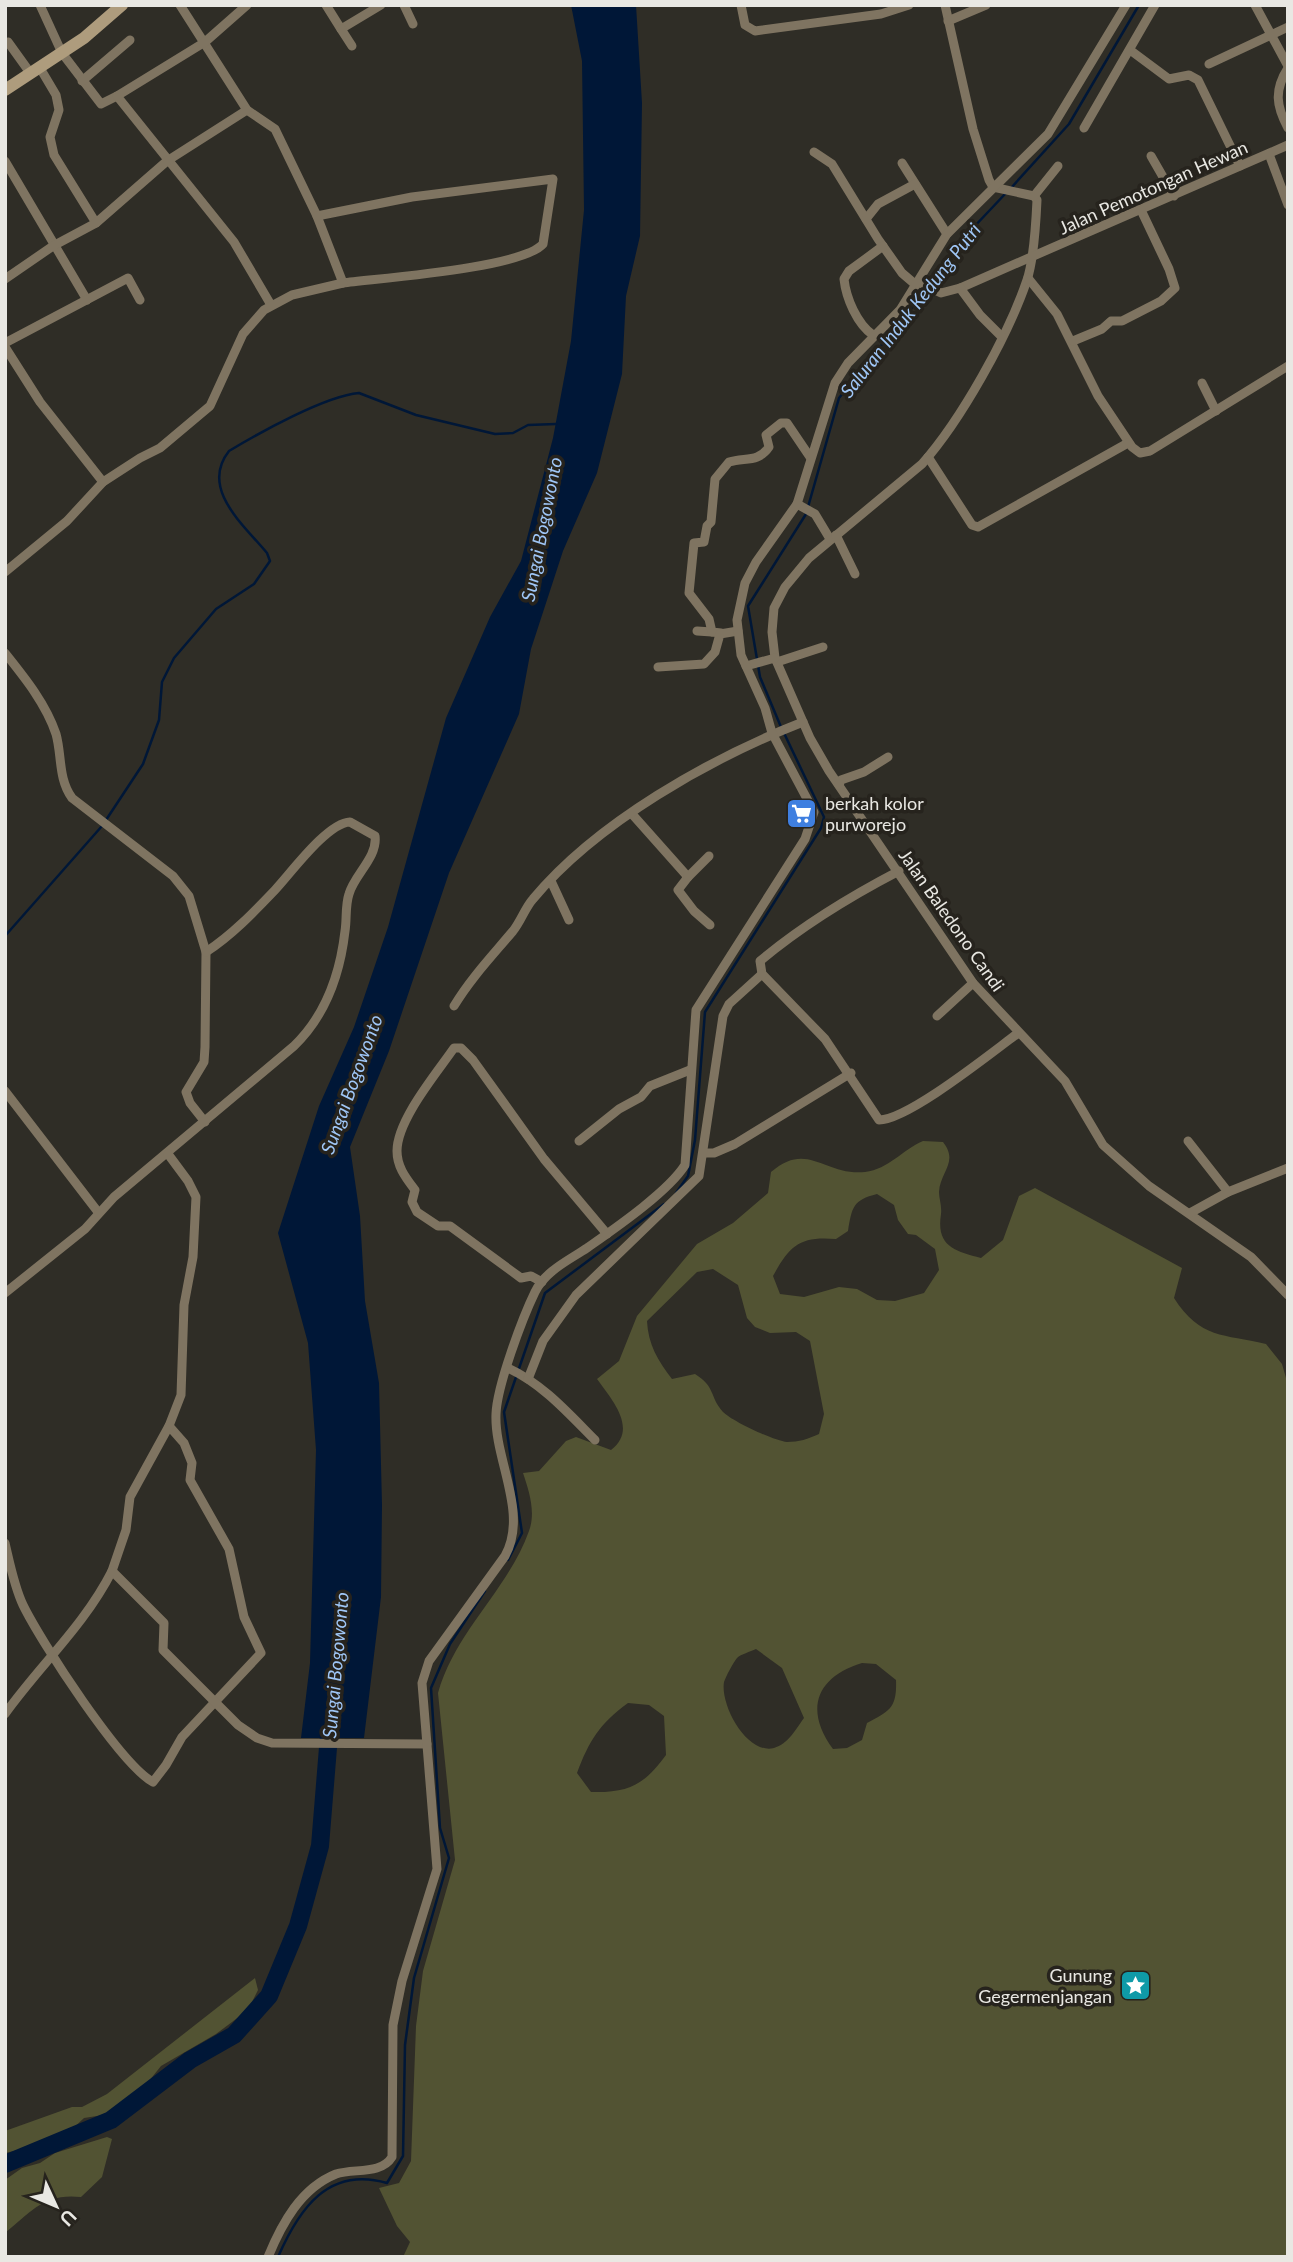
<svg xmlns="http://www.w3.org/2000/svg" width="1293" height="2262" font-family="Lato,sans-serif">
	<rect width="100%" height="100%" fill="#2f2d26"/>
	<g fill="#525333" fill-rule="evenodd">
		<path d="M923,1141l20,1c16,20 -3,30 -4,50 0,7 3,14 2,22 -5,32 13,37 40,44l22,-18 16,-44 16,-8 147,80 -8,30c26,41 50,36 92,46l16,20 6,21v872h-885l7,-15 -13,-16 -18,-38 20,-5 12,-22 5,-135 7,-55 32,-111 -17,-167c18,-63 70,-103 91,-162 7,-19 0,-40 -6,-58l16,-2 27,-30 10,-4 35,13c27,-21 2,-49 -14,-71l22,-18 18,-45 60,-72 36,-21 35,-30 3,-21c37,-32 53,4 94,0 24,-3 37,-22 58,-31zM877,1194l17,11 4,15 10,14 8,1 19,14 4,21 -15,23 -29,8 -18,-1 -20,-11 -18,-2 -35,10 -24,-3 -7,-18c17,-31 27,-40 63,-37l12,-8c4,-24 5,-31 29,-37zM713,1269l25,16 9,33 8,9 15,6 26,-1 14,9 14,73 -5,20c-11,5 -20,8 -32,8 -13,-1 -55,-21 -64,-30 -14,-16 -7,-25 -28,-38l-23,5c-14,-18 -24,-35 -25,-58l50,-49zM756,1649l26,19 22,50c-8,11 -16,26 -30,30 -27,7 -54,-43 -50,-66 2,-6 9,-19 13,-24 4,-4 13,-6 19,-9zM862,1663l14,1 20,16c1,28 -6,31 -29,43l-5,17 -15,8 -14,1c-29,-39 -17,-72 29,-86zM628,1703l21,2 15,11 2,39c-22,30 -37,38 -75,37l-14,-19c12,-32 23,-50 51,-70z"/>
		<path d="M255,1978l3,12 -10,20 -32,24 -55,32 -20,25 -31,23 -26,4 -16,15 -32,13 -31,7v-22l67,-24h10l25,-13z"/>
		<path d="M107,2137l5,2 -10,38 -21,20c-37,-4 -49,14 -76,36v-53l17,-12 18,-5 15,-10z"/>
	</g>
	<path fill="#001737" d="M571,5h65l6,98 -2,133 -14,60 -4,78 -25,99 -34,78 -32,98 -12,65 -70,159 -60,178 -39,96 10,69 5,85 14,82 3,122 -1,92 -17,141h-63l9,-75 6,-213 -8,-107 -30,-110 41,-127 35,-79 34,-100 58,-209 44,-101 31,-56 32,-123 18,-97 13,-131 -2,-149z"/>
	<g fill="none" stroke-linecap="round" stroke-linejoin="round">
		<g stroke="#001737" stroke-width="2.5">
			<path d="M1011,188l58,-64 70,-119"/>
			<path d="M930,285l42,-56 34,-36"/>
			<path d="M808,507l31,-109 87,-108"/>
			<path d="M781,727l-21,-50 -12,-71 58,-92"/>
			<path d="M106,820l37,-56 16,-44 3,-38 12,-24 42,-49 38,-25 16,-23 -3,-8c-22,-27 -68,-64 -38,-102 30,-18 96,-55 130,-58l57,22 79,19 18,-1 15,-8 28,-1"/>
			<path d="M5,936l97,-110"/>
			<path d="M676,1193l12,-17 7,-36 10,-128 116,-184 3,-11 -40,-84"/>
			<path d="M508,1560l14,-27 -18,-121 41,-119 119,-89"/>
			<path d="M278,2257c21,-48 50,-91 109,-74l16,-27 2,-111 9,-67 35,-120 -9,-30 -9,-140 19,-44 35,-53"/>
		</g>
		<path stroke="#001737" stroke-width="18" d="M5,2164l106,-44 79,-60 44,-25 35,-39 29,-70 22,-80 10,-123"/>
		<g stroke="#7f7461" stroke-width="9">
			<path d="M40,5l22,48 39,51 16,-8"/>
			<path d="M180,5l67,105 28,19 42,87"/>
			<path d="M247,5l-42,37 -88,54 117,146 37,63"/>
			<path d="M326,5l15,24 40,-24"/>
			<path d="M404,5l9,19"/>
			<path d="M741,5l4,20 10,6 126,-17 28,-9"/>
			<path d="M945,5l28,124 16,51 4,7 41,9 3,4c-1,22 -3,59 -10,80 -19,56 -66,140 -105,184l-113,94 -24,29 -11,21 -2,24 3,26 35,80 19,33 144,212 92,98 38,64 46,41 102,71 37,38"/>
			<path d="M1255,5l33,61"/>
			<path d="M948,21l38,-16"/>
			<path d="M341,29l11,17"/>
			<path d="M8,42l23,32"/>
			<path d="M1130,50l39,29 20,-4 9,5 42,86"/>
			<path d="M1209,64l79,-37"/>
			<path d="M40,68l16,27 3,15 -9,27 4,18 42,68"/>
			<path d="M1288,68c-14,22 -12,38 0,60"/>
			<path d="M82,81l48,-41"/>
			<path d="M1084,128l71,-123"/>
			<path d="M814,152l18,12 46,75 24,34 14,12"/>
			<path d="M1269,154l19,51"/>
			<path d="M1151,156l23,40"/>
			<path d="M5,161l82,139"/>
			<path d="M902,163l45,71"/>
			<path d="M553,179l-10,65c-21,24 -162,34 -200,39l-26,-67 95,-19z"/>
			<path d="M1034,196l24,-30"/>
			<path d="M866,219l12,-15 37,-20"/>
			<path d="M1028,278l29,36 41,82 34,51 8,6 10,-2 138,-85"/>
			<path d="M5,279l48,-33 43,-23 71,-62 80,-51"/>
			<path d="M918,282l23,11 19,-5 328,-143"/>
			<path d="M960,288l20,27 22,22"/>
			<path d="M873,335c-16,-11 -27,-37 -29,-56l5,-8 34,-25"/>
			<path d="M1073,341l29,-12 9,-8h11l39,-20 14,-13 -6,-19 -28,-59"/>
			<path d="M5,343l123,-65 12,22"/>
			<path d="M5,347l35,55 63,80"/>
			<path d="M1202,383l14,28"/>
			<path d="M928,457l44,68 6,2 150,-84"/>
			<path d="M797,504l18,10 15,25"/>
			<path d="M836,535l19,39"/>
			<path d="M5,572l62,-51 36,-39 37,-24 20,-10 50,-42 33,-72 21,-24 28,-15 51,-12"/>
			<path d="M697,631l15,1"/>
			<path d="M721,633l-9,-1 -3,-13 -20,-26 5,-50 10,-1 3,-16 4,-4 4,-43 14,-17c16,-5 29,1 40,-15l-3,-12 15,-12h6l23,34"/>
			<path d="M5,653c20,25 41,51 51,81 6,21 2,45 16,64l101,78 16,20 17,56 -1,95 -1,15 -18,30 4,11 15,19"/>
			<path d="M777,662l46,-15"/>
			<path d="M746,666l29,-8"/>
			<path d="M658,667l46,-3 11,-12 5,-18 18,-3"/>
			<path d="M839,785l2,-5 23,-8 24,-15"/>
			<path d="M632,814l56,63 -10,13 16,21 16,14"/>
			<path d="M899,871c-50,26 -96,54 -139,90l2,13 63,65 54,81c29,0 112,-67 138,-86"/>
			<path d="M688,877l21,-21"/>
			<path d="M551,881l18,39"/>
			<path d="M454,1006c17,-28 38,-50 59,-75 8,-10 12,-23 20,-32 64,-77 178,-141 270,-177"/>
			<path d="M937,1016l36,-33"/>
			<path d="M5,1091l93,121"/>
			<path d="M579,1141l40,-32 22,-12 9,-11 40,-16"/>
			<path d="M1188,1141l40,51"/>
			<path d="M704,1153h10l21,-9 116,-71"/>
			<path d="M1190,1213l38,-21 60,-24"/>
			<path d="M542,1282l-11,-6 -10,2 -71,-52h-12l-21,-14 -5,-10 3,-12c-9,-12 -18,-23 -18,-39 0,-31 39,-77 57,-103h7l12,12 71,99 63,75"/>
			<path d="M5,1293l80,-64 29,-32 180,-151c31,-30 46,-71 51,-115 2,-12 0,-25 4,-37 5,-19 29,-37 26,-58l-25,-14c-23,1 -59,51 -75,68 -21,22 -43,45 -69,62"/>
			<path d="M508,1368c35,16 61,46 87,72"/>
			<path d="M528,1379l15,-38 33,-46 123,-119 24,-160 6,-12 33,-30"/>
			<path d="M5,1543c5,21 9,43 18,62 18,37 98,160 130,177l13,-17 16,-28 79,-84 -17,-36 -15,-68 -39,-69 2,-17 -8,-20 -15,-17"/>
			<path d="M112,1571l14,-41 4,-33 39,-71 12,-31 3,-90 9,-48 3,-60 -8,-16 -20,-27"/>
			<path d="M5,1714c35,-49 79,-88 107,-143l52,52 -1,27 75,75 19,13 15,5 155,1"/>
			<path d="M268,2257c14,-34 33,-69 68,-83 18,-6 45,1 56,-17l1,-132 9,-44 35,-112 -15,-186 7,-22 76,-105c24,-43 -11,-97 -9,-142 1,-28 26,-95 39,-122 10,-21 34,-32 52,-44 27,-19 81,-56 98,-83l11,-155 109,-171 9,-27 -42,-79 -7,-25 -24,-53 -4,-35 8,-37 11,-21 41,-58 38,-121 13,-20 52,-53 47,-76 101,-100 78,-129"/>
		</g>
		<path stroke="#ae9c7d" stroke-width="12" d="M5,90l79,-52 38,-33"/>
	</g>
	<defs>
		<symbol id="supermarket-square" viewBox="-11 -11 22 22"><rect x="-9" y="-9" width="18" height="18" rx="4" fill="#3f7fe0" stroke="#26231d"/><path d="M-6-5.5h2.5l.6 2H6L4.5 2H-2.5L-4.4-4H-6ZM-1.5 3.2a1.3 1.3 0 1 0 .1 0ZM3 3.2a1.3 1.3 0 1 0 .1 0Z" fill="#fff"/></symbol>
		<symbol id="sight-square" viewBox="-11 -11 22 22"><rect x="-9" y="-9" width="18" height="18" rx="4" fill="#0f9aa8" stroke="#26231d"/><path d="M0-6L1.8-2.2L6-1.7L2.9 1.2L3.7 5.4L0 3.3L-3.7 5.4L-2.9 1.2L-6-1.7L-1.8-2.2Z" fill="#fff"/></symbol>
	</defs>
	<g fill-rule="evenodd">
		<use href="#supermarket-square" x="784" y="796" width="35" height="35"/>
		<use href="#sight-square" x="1118" y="1968" width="35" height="35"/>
	</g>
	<g text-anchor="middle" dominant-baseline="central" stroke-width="7" stroke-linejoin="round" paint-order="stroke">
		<g font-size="18" fill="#e9e8e3" stroke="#26231d">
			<text transform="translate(1153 187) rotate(-24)">Jalan Pemotongan Hewan</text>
			<text transform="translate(952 920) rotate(55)">Jalan Baledono Candi</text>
		</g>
		<g font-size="18" fill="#e9e8e3" stroke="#26231d" text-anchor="start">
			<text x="825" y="803">berkah kolor<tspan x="825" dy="21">purworejo</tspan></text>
			<text x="1112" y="1975" text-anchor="end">Gunung<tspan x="1112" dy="21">Gegermenjangan</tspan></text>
		</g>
		<g font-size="19" font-style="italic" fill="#9fc6f6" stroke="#26231d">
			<text transform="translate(910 310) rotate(-52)">Saluran Induk Kedung Putri</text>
			<text transform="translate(541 529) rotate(-79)">Sungai Bogowonto</text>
			<text transform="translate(351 1084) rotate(-70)">Sungai Bogowonto</text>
			<text transform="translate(335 1665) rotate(-85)">Sungai Bogowonto</text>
		</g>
	</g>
	<rect width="1293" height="2262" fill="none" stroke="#e9e8e3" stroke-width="14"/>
	<g transform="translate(56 2206) rotate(134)" stroke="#26231d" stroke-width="5" paint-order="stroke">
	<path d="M0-5L12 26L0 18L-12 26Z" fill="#e9e8e3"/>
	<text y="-10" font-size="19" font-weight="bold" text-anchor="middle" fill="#e9e8e3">U</text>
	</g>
</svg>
